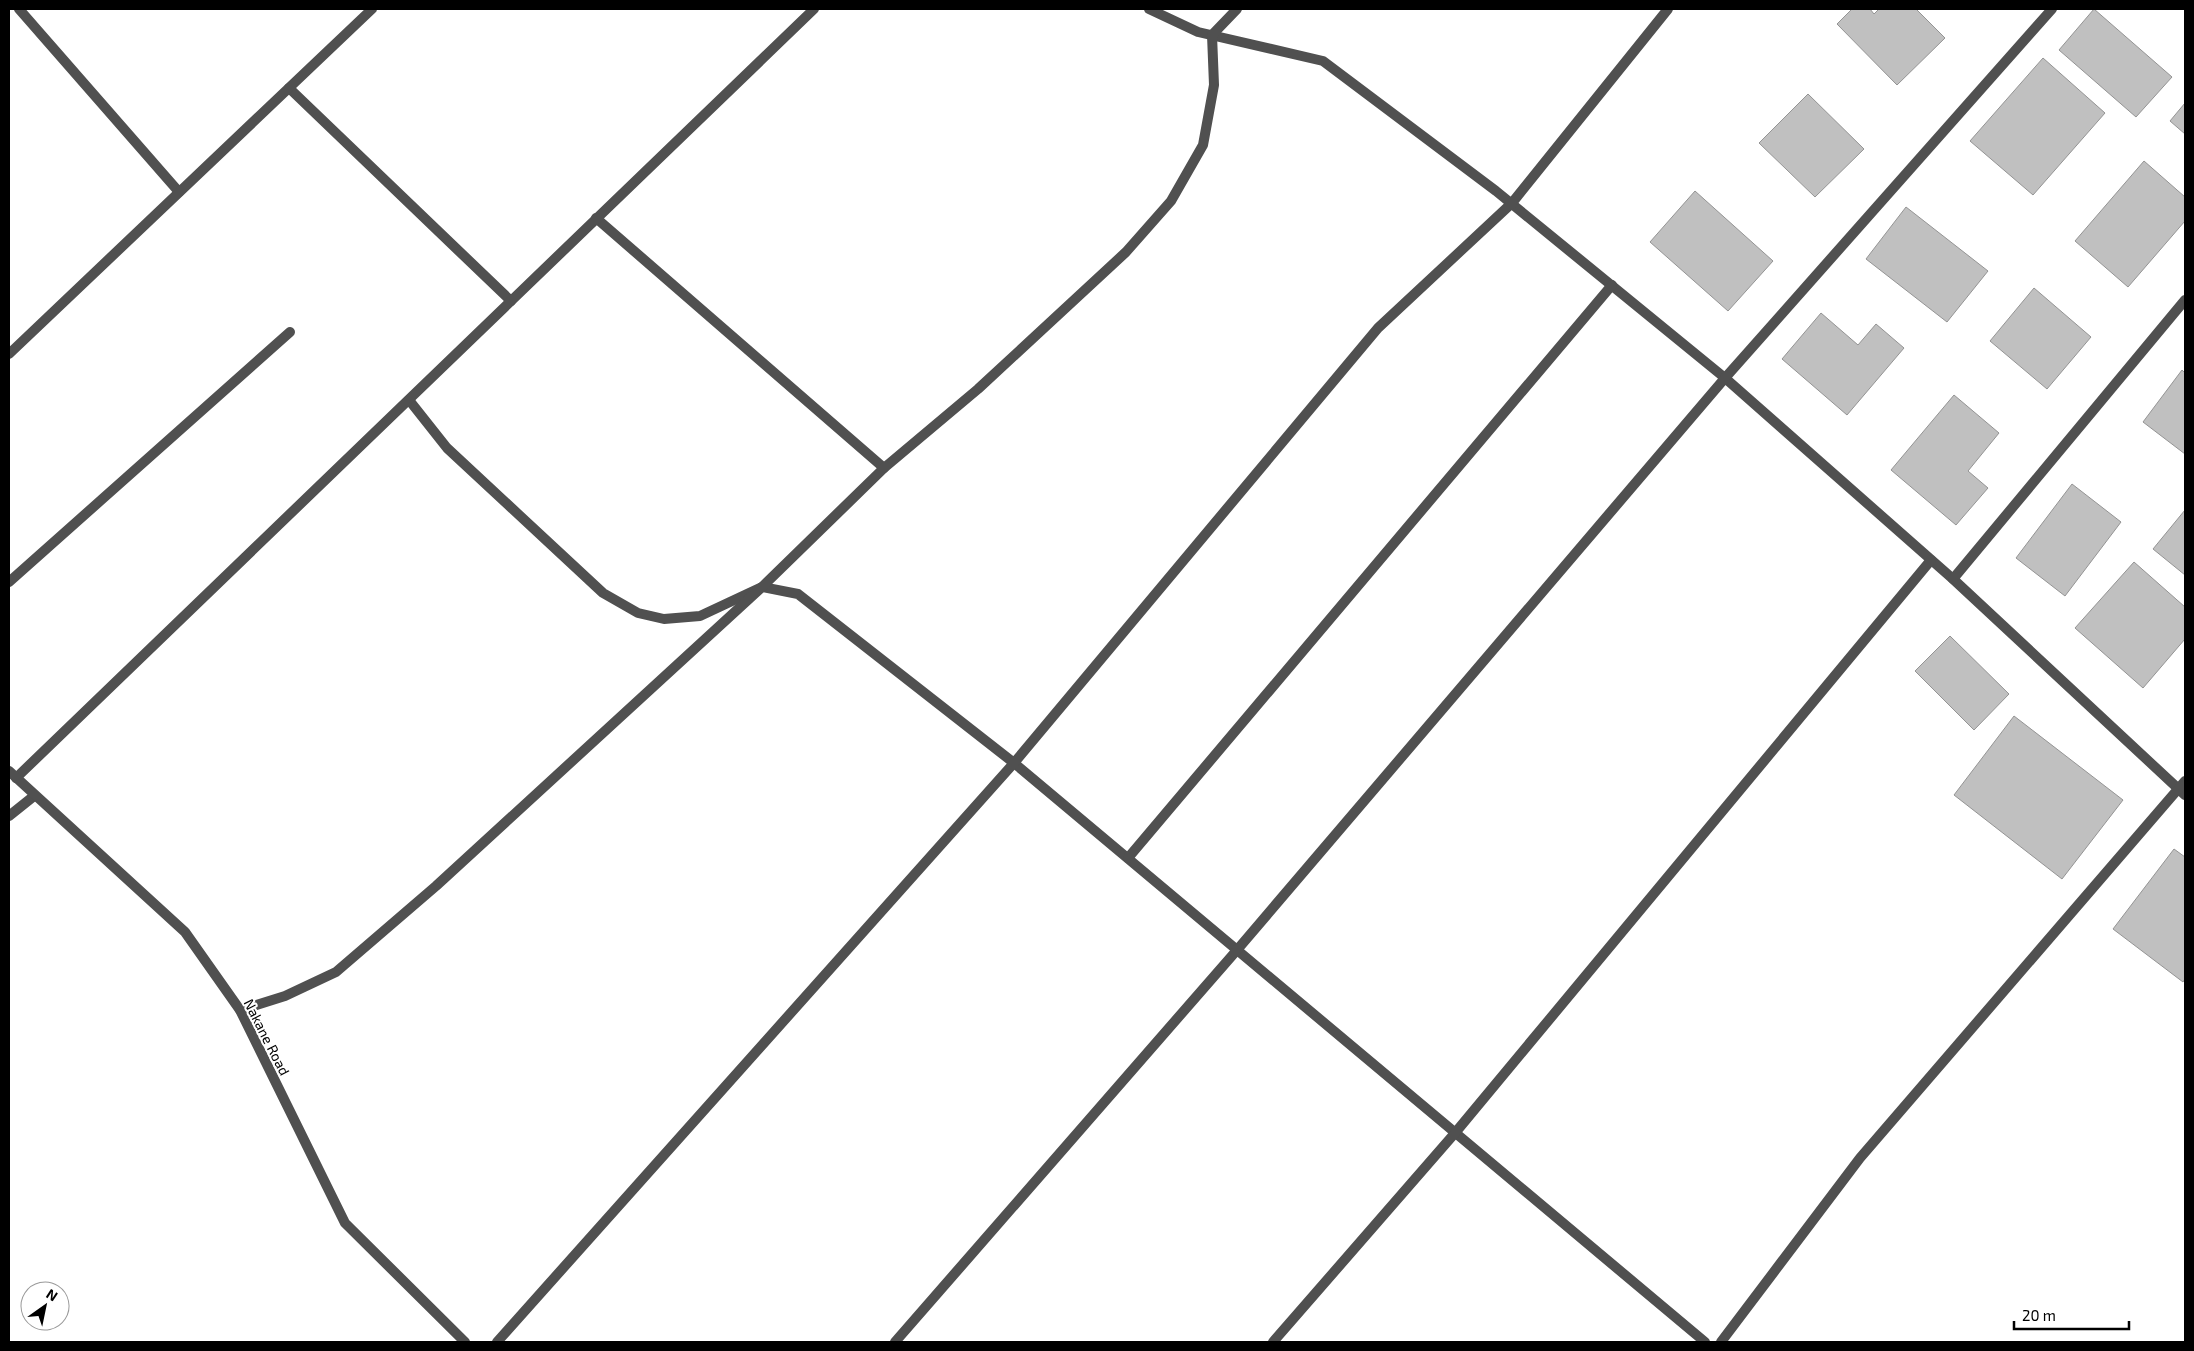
<svg xmlns="http://www.w3.org/2000/svg" width="2194" height="1351" font-family="'Exo 2',sans-serif">
	<rect width="100%" height="100%" fill="#fff"/>
	<g fill="#c0c0c0" stroke="#949494">
		<path d="M1852,9h18l4,5 5,-5h37l29,29 -48,47 -60,-61z"/>
		<path d="M2094,9l78,68 -36,40 -77,-67z"/>
		<path d="M2043,58l62,55 -72,82 -63,-54z"/>
		<path d="M1808,94l56,55 -49,48 -56,-54z"/>
		<path d="M2185,103v31l-15,-13z"/>
		<path d="M2144,161l41,36v24l-57,66 -53,-46z"/>
		<path d="M1695,191l78,70 -45,50 -78,-69z"/>
		<path d="M1906,207l82,64 -41,51 -81,-63z"/>
		<path d="M2034,288l57,49 -44,52 -57,-48z"/>
		<path d="M1821,313l37,32 18,-21 28,24 -57,67 -65,-56z"/>
		<path d="M2182,370l3,3v81l-42,-32z"/>
		<path d="M1954,395l45,38 -31,38 20,17 -32,37 -65,-55z"/>
		<path d="M2072,484l49,38 -56,74 -49,-38z"/>
		<path d="M2185,510v65l-32,-26z"/>
		<path d="M2134,562l51,45v32l-42,49 -68,-60z"/>
		<path d="M1950,636l59,58 -35,36 -59,-59z"/>
		<path d="M2014,716l109,84 -61,79 -108,-84z"/>
		<path d="M2174,849l11,8v122l-2,3 -70,-53z"/>
	</g>
	<g fill="none" stroke-linecap="round" stroke-linejoin="round">
		<g stroke="#505050" stroke-width="10">
			<path d="M19,9l160,183"/>
			<path d="M1149,9l49,23 125,29 173,130 229,187 228,201 232,216"/>
			<path d="M289,88l222,213"/>
			<path d="M596,218l288,250"/>
			<path d="M9,354l363,-345"/>
			<path d="M409,400l38,48 156,145 35,20 26,6 36,-3 62,-29 36,7 216,169 691,579"/>
			<path d="M1953,579l232,-279"/>
			<path d="M9,582l281,-250"/>
			<path d="M16,778l798,-769"/>
			<path d="M9,816l25,-20"/>
			<path d="M1128,858l484,-573"/>
			<path d="M240,1010l45,-14 51,-24 100,-86 326,-299 122,-119 94,-79 148,-137 45,-51 32,-56 11,-60 -2,-50 25,-26"/>
			<path d="M497,1342l517,-579 364,-435 134,-125 156,-194"/>
			<path d="M895,1342l342,-392 488,-572 327,-369"/>
			<path d="M1273,1342l182,-209 476,-573"/>
			<path d="M1721,1342l139,-184 325,-377"/>
		</g>
		<path stroke="#505050" stroke-width="10" d="M9,771l176,161 55,78 105,213 120,119"/>
	</g>
	<g text-anchor="middle" dominant-baseline="central" stroke-width="4" stroke-linejoin="round" paint-order="stroke">
		<g font-size="14" fill="#000" stroke="#fff">
			<text transform="translate(267 1037) rotate(63)">Nakane Road</text>
		</g>
	</g>
	<rect width="2194" height="1351" fill="none" stroke="#000000" stroke-width="20"/>
	<g transform="translate(45 1306) rotate(33)"><circle r="24" fill="#ffffff" stroke="#999999"/>
	<path d="M0-4L9 19L0 12L-9 19Z" fill="#000000"/>
	<text y="-8" font-size="14" font-weight="bold" text-anchor="middle" fill="#000000">N</text>
	</g>
	<path d="M2014 1321v8h115v-8" fill="none" stroke="#000000" stroke-width="2.5"/>
	<text x="2022" y="1321" font-size="15" fill="#000000" stroke="#ffffff" stroke-width="4" paint-order="stroke">20 m</text>
</svg>
